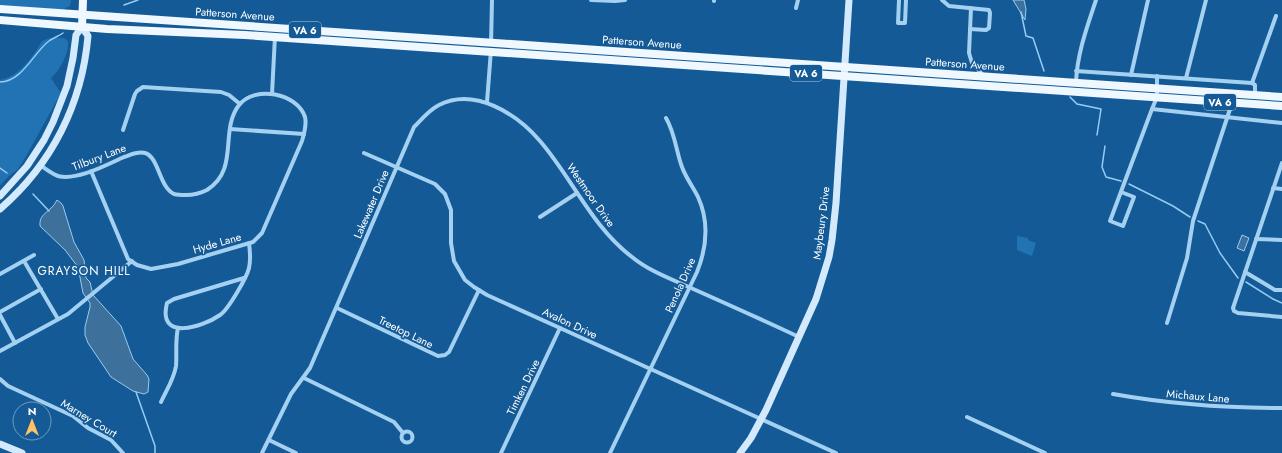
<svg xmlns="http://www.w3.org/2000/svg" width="1282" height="453" font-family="Jost,sans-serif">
	<rect width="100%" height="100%" fill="#145a96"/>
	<g fill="#2273b3">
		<path d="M0,0h71l-1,6 -8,4 -62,-4z"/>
		<path d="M50,38h14l4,3c1,13 -8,29 -17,37l10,15 -36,65 -8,12 -7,5 -10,10v-105c20,-4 33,-23 42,-39z"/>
		<path d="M1017,236l11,2v2l8,3 -4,13 -15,-6z"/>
	</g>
	<g fill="#3d709a" stroke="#96ccf5">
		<path d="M1013,0h11l2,9 -1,11z"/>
		<path d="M57,200l4,3 2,3 11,36 10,18 2,18 4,4 3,13 28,31 12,33 14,16 2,4 -1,13 -4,2 -11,-3 -22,-14 -23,-34 -3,-8v-8l5,-20v-4l-7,-10 -5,-26 -13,-17 -25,-24c-1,-10 5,-12 11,-18 3,-2 4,-5 6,-8z"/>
		<path d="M1242,235l7,3 -5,13 -7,-3z"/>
	</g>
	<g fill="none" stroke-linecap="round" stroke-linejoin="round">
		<g stroke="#96ccf5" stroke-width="1.5">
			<path d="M124,5l14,-5"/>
			<path d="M1021,12l5,24 7,2 11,33"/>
			<path d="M0,82c22,0 34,-30 49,-41 4,-3 10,-5 14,-8"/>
			<path d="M1070,97l7,7 24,5 -4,26"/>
			<path d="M1105,146l-3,21 4,10 15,4"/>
			<path d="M0,168l7,5"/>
			<path d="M1129,184l44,22 17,11"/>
			<path d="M33,194l16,17"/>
			<path d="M1198,221l7,3 15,29 18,25"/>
			<path d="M1246,282l27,17 9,4"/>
			<path d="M136,392l19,54v7"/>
		</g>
		<g stroke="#a4d0f2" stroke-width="4">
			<path d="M591,0l24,1 10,-1"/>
			<path d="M899,0l-1,23h7l1,-23"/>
			<path d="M942,0l7,6 40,4 1,3 -1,15 -3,2 -16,-1"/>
			<path d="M714,1v-1"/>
			<path d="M796,8l2,-8"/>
			<path d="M971,8l-2,45 3,10 11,12"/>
			<path d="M491,44l1,-44"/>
			<path d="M1076,71l176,12 3,2v10"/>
			<path d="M1131,75l17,-75"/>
			<path d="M1186,78l20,-78"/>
			<path d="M1076,83c1,-29 11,-56 20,-83"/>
			<path d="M1252,83l24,-67"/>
			<path d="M272,94l3,-58"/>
			<path d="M487,102l4,-52"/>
			<path d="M1152,109l130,14"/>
			<path d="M230,129l74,5"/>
			<path d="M123,130l12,-36 2,-3 6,-4 78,5 8,3 11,9"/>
			<path d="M364,153l71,31 10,10 6,16v33l3,18 11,19 9,7 13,8 73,33 276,125"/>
			<path d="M1282,163l-49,145 1,3 4,2 44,4"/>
			<path d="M40,165c6,4 12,9 18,11 19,5 48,-11 66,-19 6,-2 14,-6 21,-4 14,4 14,34 29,41 4,1 8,1 12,1 7,0 15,-2 21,-5 33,-21 12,-59 32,-85 16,-20 58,-12 66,12 2,8 -1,17 -3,24l-40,92 -9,9 -75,22 -27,5 -14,-4 -9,-6 -37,-88"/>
			<path d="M1273,188l9,1"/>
			<path d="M1121,192l13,5 -11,29 -13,-5 42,-112 5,-12v-21"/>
			<path d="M540,217l37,-24"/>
			<path d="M1256,239l26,1"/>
			<path d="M24,261l34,58"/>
			<path d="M1245,272l30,18h7"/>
			<path d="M0,274l34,-19"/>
			<path d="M244,278l-70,21 -7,4c-10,39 36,24 53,12 8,-5 27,-38 29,-47 2,-8 1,-17 0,-25"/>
			<path d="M337,308l101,48 7,-1 4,-3 30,-62"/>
			<path d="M0,312l41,-23"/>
			<path d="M0,315l15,28"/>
			<path d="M1167,323l20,-65 6,-37 39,-118"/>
			<path d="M0,351l68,-37 64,-53"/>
			<path d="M304,378l90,44 9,11"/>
			<path d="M0,379l8,7 65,30 15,12 23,12 12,13"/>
			<path d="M1113,394c56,10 112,14 169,14"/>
			<path d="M161,402c5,-11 13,-23 15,-36 1,-13 -1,-25 2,-38"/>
			<path d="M967,417l78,36"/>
			<circle cx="407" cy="437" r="5.5"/>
			<path d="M269,440l27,13"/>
			<path d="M262,453l29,-59 19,-26 104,-241c8,-8 15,-17 25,-22 36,-18 78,9 101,36 32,37 52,86 92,116 17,14 39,22 59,31 36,16 72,32 108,49"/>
			<path d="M501,453l59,-125"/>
			<path d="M610,453l87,-181c10,-25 12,-51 1,-75 -5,-10 -12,-19 -16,-30 -6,-16 -7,-34 -16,-49"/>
		</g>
		<g stroke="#d3e9fc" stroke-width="7">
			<path d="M0,196l27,-30 17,-26 9,-18 14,-36 6,-28 3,-23 6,-8 6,9c-6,68 -36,128 -88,173"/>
			<path d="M0,444l22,9"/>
			<path d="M740,453l11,-15 15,-28 50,-111 13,-42 3,-17 4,-37 13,-203"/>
		</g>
		<g stroke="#eff7ff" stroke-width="8">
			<path d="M0,9l1282,88"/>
			<path d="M0,20l107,9 138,6 1037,71"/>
			<path d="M82,27l1,-27"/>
		</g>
	</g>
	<g text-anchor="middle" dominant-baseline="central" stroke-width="3.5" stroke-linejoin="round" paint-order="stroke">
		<g fill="#145a96" stroke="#b8cee0" stroke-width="1">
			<rect x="289" y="22" width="32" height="16" rx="3"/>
			<rect x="790" y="65" width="32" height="16" rx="3"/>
			<rect x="1204" y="94" width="32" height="16" rx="3"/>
		</g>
		<g font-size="10" font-weight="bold" fill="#fff">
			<text x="305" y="30">VA 6</text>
			<text x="806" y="73">VA 6</text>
			<text x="1220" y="102">VA 6</text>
		</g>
		<g font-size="11" fill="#fff" stroke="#145a96">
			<text transform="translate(235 14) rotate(4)">Patterson Avenue</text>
			<text transform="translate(642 42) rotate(4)">Patterson Avenue</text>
			<text transform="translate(965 64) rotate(4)">Patterson Avenue</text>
			<text transform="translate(99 157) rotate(-21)">Tilbury Lane</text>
			<text transform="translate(591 195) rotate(55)">Westmoor Drive</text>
			<text transform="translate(371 204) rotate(-67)">Lakewater Drive</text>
			<text transform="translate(821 223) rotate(-83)">Maybeury Drive</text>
			<text transform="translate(217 243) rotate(-16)">Hyde Lane</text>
			<text transform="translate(680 285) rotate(-66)">Penola Drive</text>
			<text transform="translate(570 323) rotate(25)">Avalon Drive</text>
			<text transform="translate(406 332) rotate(26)">Treetop Lane</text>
			<text transform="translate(523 387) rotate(-64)">Timken Drive</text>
			<text transform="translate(1198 396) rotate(5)">Michaux Lane</text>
			<text transform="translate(89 418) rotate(31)">Marney Court</text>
		</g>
		<g font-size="12" letter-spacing="1" fill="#fff" stroke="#145a96">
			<text x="84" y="271">GRAYSON HILL</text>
		</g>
	</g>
	<g transform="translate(32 421)"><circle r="19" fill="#145a96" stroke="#729cc0"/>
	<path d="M0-3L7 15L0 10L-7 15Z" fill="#ffc265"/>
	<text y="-6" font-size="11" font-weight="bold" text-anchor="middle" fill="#ffffff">N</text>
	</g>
</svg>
